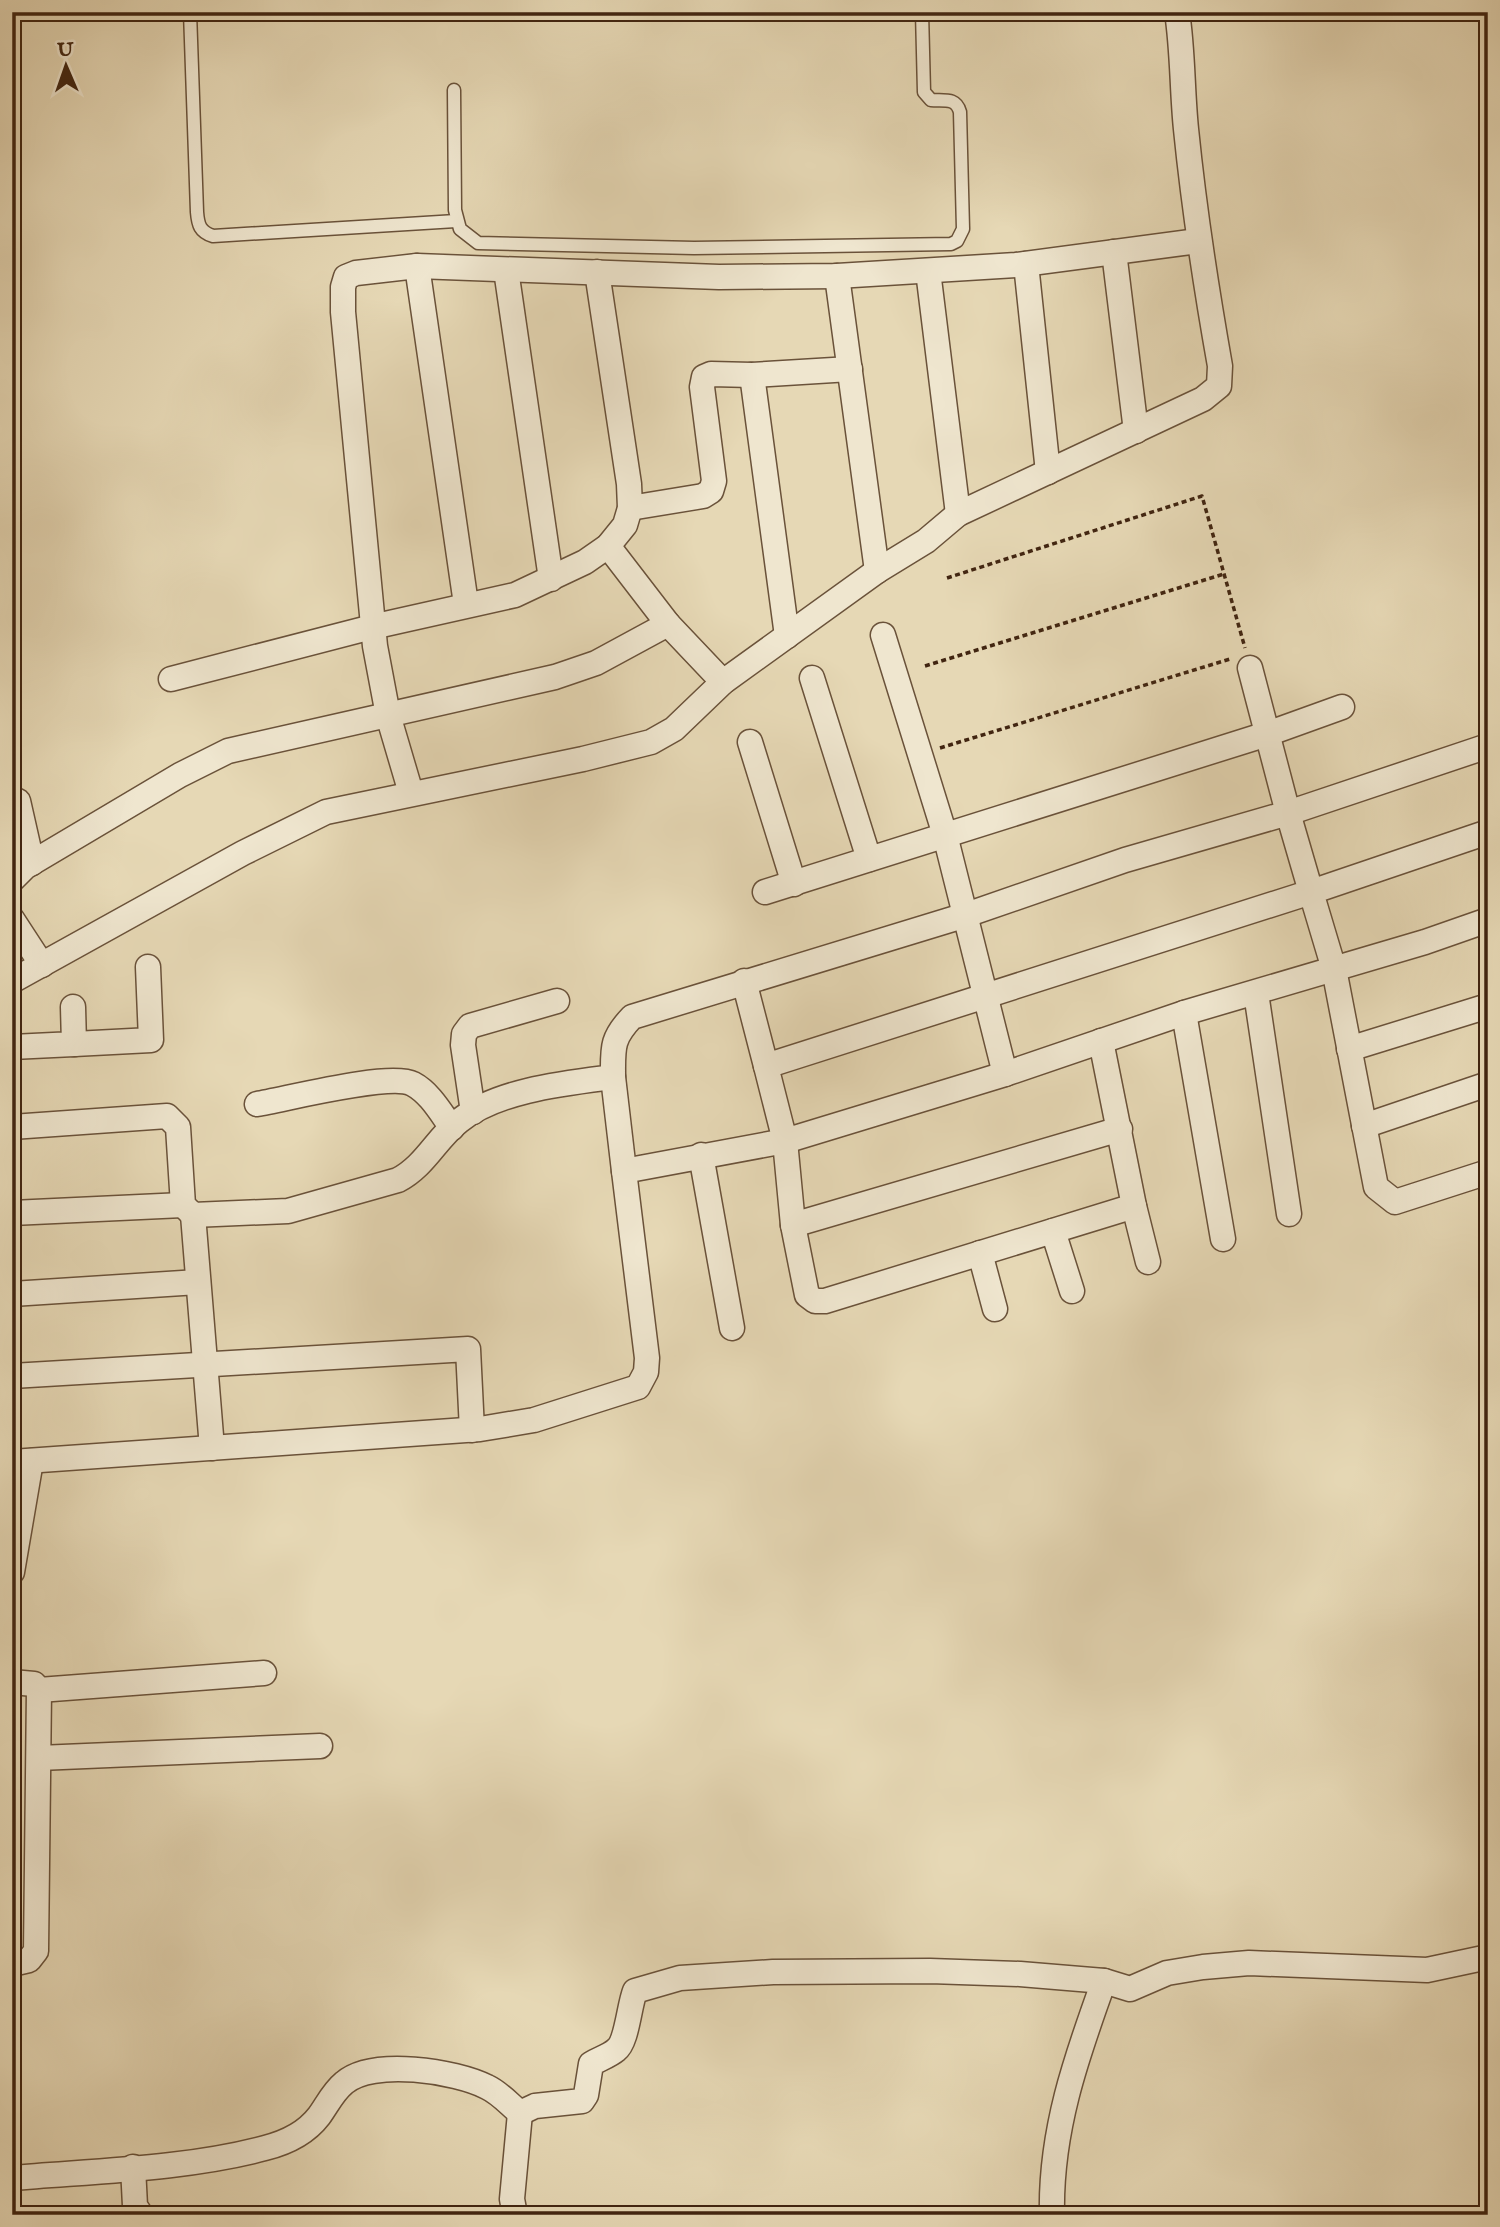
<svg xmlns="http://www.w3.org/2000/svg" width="1500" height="2227" font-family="'IM FELL English',serif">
	<rect width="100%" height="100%" fill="#e6d8b5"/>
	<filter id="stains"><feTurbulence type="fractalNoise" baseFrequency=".00286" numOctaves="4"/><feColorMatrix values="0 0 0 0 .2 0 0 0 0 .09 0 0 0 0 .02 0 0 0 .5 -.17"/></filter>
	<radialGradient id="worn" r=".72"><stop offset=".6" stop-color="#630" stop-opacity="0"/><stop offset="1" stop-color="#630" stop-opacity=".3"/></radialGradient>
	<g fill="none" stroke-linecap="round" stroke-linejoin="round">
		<defs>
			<g id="lane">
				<path d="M190,12l7,200c1,13 3,20 16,24l243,-15"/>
				<path d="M454,90l1,120 5,19 18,14 216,5 257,-4 6,-3 6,-12 -3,-117c-4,-15 -16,-11 -29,-12l-7,-8 -2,-80"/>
			</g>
			<g id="street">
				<path d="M1114,252l22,179"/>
				<path d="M1026,264l22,208"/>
				<path d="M417,266l49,338"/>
				<path d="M506,270l45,309"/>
				<path d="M928,271l30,243"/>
				<path d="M837,276l40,295"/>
				<path d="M752,375l35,261"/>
				<path d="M630,508l73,-12 8,-5 3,-10 -12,-94 2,-10 7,-3 41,1 98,-6"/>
				<path d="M608,546l60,78 55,58"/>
				<path d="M883,635l62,200 60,239"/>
				<path d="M1250,668l38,145 200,-67"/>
				<path d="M812,678l57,181"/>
				<path d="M171,679l201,-52 143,-32 70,-33 23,-16 17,-21 5,-17 -1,-24 -32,-212"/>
				<path d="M750,742l44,142"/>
				<path d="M411,793l-23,-78 -13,-69 -32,-334v-25l3,-10 10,-4 61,-7 302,11 118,-1 179,-11 182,-24"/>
				<path d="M12,801h6l14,62"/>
				<path d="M1488,832l-177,60 23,77 42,218 19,15 93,-30"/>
				<path d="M12,880l13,-13 155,-92 48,-24 327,-74 41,-14 72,-39"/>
				<path d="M765,892l502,-158 75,-27"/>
				<path d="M12,919l30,46"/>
				<path d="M12,981l231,-128 83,-41 257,-53 68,-17 23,-13 49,-47 154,-111 49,-30 32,-27 245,-115 16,-13 1,-20c-14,-79 -26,-157 -34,-237 -4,-39 -3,-78 -9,-117"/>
				<path d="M744,981l22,85"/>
				<path d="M1256,993l33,221"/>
				<path d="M1184,1013l39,226"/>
				<path d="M1101,1041l33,165 14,56"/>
				<path d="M74,1044l77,-4 -3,-73"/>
				<path d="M12,1047l62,-3 -1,-37"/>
				<path d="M1349,1049l139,-43"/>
				<path d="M613,1077l11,94"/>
				<path d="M257,1104c30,-5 133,-32 156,-20 17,9 28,29 39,44"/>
				<path d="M473,1112l-10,-67 1,-11 6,-8 87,-25"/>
				<path d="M1364,1126l124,-42"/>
				<path d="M12,1127l155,-11 11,11 5,78 10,10 95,-4 110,-31c27,-14 38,-41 61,-59 38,-31 107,-38 154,-44 0,-29 -2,-38 19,-60l334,-102 159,-55 163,-47 23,79 -545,174 19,75 220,-67 179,-61 241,-71 63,-22"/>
				<path d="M701,1155l31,173"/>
				<path d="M12,1213l171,-8"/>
				<path d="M193,1215l19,233"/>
				<path d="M793,1225l327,-96"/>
				<path d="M1053,1231l19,60"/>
				<path d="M980,1253l15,56"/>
				<path d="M12,1294l186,-12"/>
				<path d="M12,1376l456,-27 4,81"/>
				<path d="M12,1462l468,-33 54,-9 104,-33 8,-15 1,-14 -23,-187 161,-30 8,84 14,70 8,6h10l309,-95"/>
				<path d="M12,1572l19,-111"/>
				<path d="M12,1682l22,2 5,6 225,-17"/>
				<path d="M39,1758l281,-12"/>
				<path d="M12,1964l17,-4 7,-9 3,-261"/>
				<path d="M520,2113l15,-7 47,-5 4,-6 5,-31c8,-5 18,-8 25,-14 11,-8 13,-44 19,-59l45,-13 93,-6 157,-1 90,3 84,7 26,8 37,-16 36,-6 46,-4 178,7 61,-13"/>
				<path d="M133,2167l2,39 6,9"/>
				<path d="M12,2178c81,-7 175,-9 253,-30 20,-5 41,-15 54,-32 8,-11 14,-24 25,-33 28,-25 112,-12 143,4 13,6 22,17 33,26"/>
				<path d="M515,2215l-3,-16 8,-86"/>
				<path d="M1052,2215c-2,-83 24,-157 52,-234"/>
			</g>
		</defs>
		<use href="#lane" stroke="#6a523a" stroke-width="15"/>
		<use href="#street" stroke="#6a523a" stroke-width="27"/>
		<g stroke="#412511" stroke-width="3.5" stroke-dasharray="5 3.5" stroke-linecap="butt">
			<path d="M947,578l255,-82 43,152"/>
			<path d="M925,666l299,-92"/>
			<path d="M940,748l290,-89"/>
		</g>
		<use href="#lane" stroke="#efe6cf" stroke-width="12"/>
		<use href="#street" stroke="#efe6cf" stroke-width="24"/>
	</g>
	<rect width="1500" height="2227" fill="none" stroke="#e6d8b5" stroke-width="42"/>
	<rect x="14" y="14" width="1472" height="2199" fill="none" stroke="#412511" stroke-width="3.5"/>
	<rect x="21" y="21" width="1458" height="2185" fill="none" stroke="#412511" stroke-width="2"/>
	<g transform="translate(66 66) rotate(358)" stroke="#efe6cf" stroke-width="5" paint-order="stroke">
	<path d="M0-5L12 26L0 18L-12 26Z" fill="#412511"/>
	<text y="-10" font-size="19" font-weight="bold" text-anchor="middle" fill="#412511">U</text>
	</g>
	<rect width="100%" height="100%" filter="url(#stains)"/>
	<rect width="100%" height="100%" fill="url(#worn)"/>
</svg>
